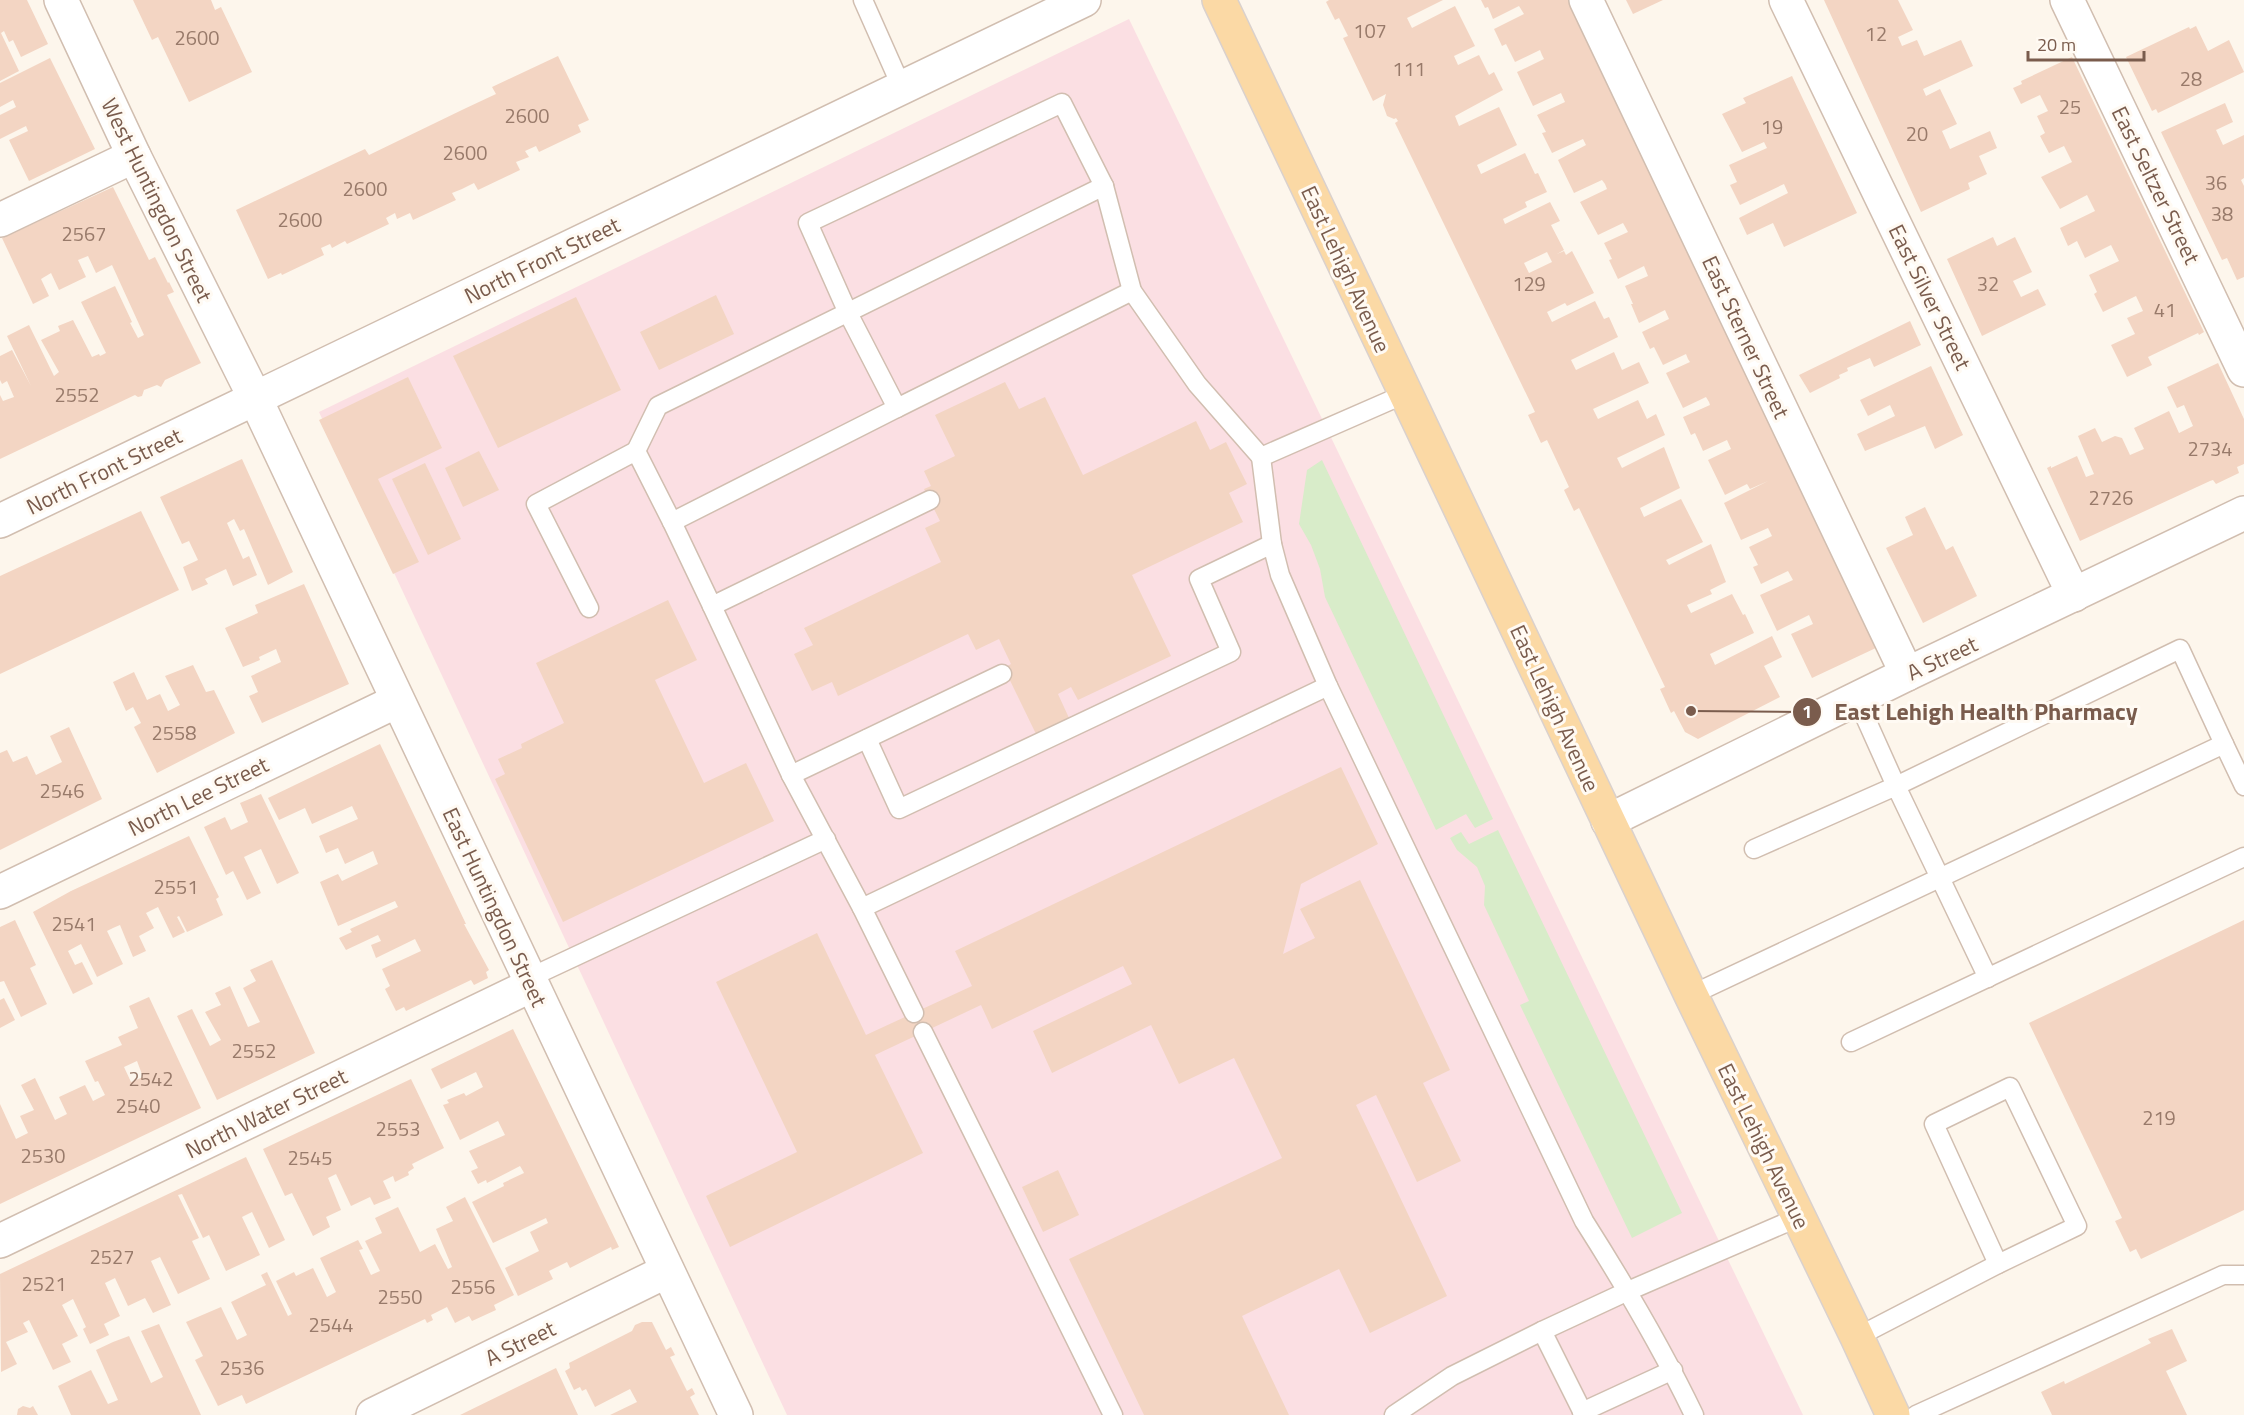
<svg xmlns="http://www.w3.org/2000/svg" width="2244" height="1415" font-family="'Titillium Web',sans-serif">
	<rect width="100%" height="100%" fill="#fdf6ec"/>
	<path fill="#fbdfe3" d="M1129,19l674,1396h-1016l-468,-1003z"/>
	<g fill="#d8ecc9">
		<path d="M1322,460l171,359 -18,9 -9,-14 -30,16 -111,-233 -5,-28 -9,-24 -12,-21 8,-54z"/>
		<path d="M1498,830l184,383 -50,25 -112,-233 9,-4 -45,-96 1,-19 -8,-19 -20,-17 -7,-12 11,-6 8,12z"/>
	</g>
	<g fill="#f3d5c3" fill-rule="evenodd">
		<path d="M0,0h27l21,44 -27,13 -8,-17 -4,2 -5,-11 -3,2 18,38 -19,10z"/>
		<path d="M133,0h78l4,10 6,-3 31,65 -63,30 -31,-65 -6,3z"/>
		<path d="M1329,0h114l-36,18 5,10 43,-22 20,40 -21,10 4,9 21,-10 10,20 5,-3 9,18 -48,26 4,10 40,-19 18,38 -40,20 4,9 44,-21 10,21 3,-1 9,19 -22,10 2,5 -24,12 2,5 45,-22 10,19 -9,4 13,25 -7,4 7,-3 2,4 6,-4 22,42 -27,13 -2,-3 -18,9 5,10 43,-21 9,18 5,-2 9,20 -47,23 5,10 38,-18 8,18 17,-8 10,21 -56,26 5,10 40,-19 9,19 9,-5 9,21 -48,23 5,10 42,-21 16,41 -40,20 4,9 37,-18 22,43 -37,18 3,5 42,-21 15,38 -16,8 2,4 -25,11 4,8 41,-19 11,21 2,-1 9,19 -44,21 5,11 57,-29 10,21 -18,9 16,31 -82,42 -13,-7 -11,-21 -3,2 -11,-24 5,-2 -86,-179 -5,3 -10,-21 5,-3 -22,-47 -6,3 -13,-28 7,-3 -140,-289 3,-2 -2,-3 -2,1 -7,-3 -4,-11 3,-11 -13,7 -30,-63 5,-2 -9,-18 -4,2 -9,-18zM1547,252l5,10 -23,11 -5,-10z"/>
		<path d="M1481,0h92l305,647 -66,31 -21,-44 22,-10 -4,-9 -32,16 -17,-36 33,-15 -5,-9 -27,13 -8,-17 5,-2 -9,-18 23,-11 -4,-8 -27,12 -17,-37 44,-22 -18,8 -3,-5 -22,11 -17,-35 23,-11 -4,-9 -24,11 -8,-18 -4,2 -8,-18 27,-12 -1,-3 -3,-5 -23,11 -17,-35 24,-11 -2,-3 -2,-5 -23,11 -9,-18 -4,2 -8,-17 27,-13 -4,-9 -26,13 -8,-19h2l-8,-18 23,-10 -4,-10 -26,13 -9,-19 3,-1 -8,-16 24,-11 -5,-9 -25,12 -18,-33 27,-13 -2,-5 -3,-4 -28,13 -16,-33 28,-15 -3,-6 -31,14 -10,-20 4,-1 -9,-17 28,-13 -4,-9 -28,13 -16,-34 27,-13 -2,-4 -2,-5 -25,12 -9,-18 -4,2 -8,-17 30,-15 -5,-8 -26,13 -5,-12 -3,1z"/>
		<path d="M1626,0h37l-30,14z"/>
		<path d="M1824,0h74l15,30 -15,7 1,2 3,7 15,-6 7,16 37,-16 12,26 -50,23 3,7 14,-7 17,35 -15,7 8,18 40,-18 7,17 -18,8 8,18 -19,9 2,6 -49,23z"/>
		<path d="M2196,26l12,25 21,-11 15,32 -86,41 -2,-4 -4,2 -26,-54 63,-30 1,2z"/>
		<path d="M558,56l31,64 -11,5 3,7 -42,20 -3,-6 -11,5 4,6 -13,5 4,8 -42,20 -4,-7 -12,6 -10,4 4,7 -43,20 -3,-7 -13,6 -2,-6 -9,5 3,6 -42,20 -2,-3 -13,7 -2,-4 -9,4 3,7 -42,20 -1,-2 -13,6 -32,-69 129,-61 4,6 95,-46 32,-15 -4,-7z"/>
		<path d="M2072,57l132,275 -5,3 -1,-2 -50,24 4,8 -25,12 -16,-32 24,-11 -8,-16 16,-7 -7,-15 -33,16 -9,-18 3,-2 -8,-17 30,-14 -8,-16 -26,13 -8,-17 -9,5 -8,-18 35,-17 -8,-16 -27,14 -19,-32 31,-15 -8,-16 -15,7 -9,-17 5,-3 -8,-17 11,-5 -8,-16 -19,9 -8,-16 9,-4 -1,-3z"/>
		<path d="M50,58l45,91 -66,32 -20,-41 19,-9 -2,-5 -26,13v-24l16,-8 -3,-7 -13,7v-24z"/>
		<path d="M1792,76l65,137 -73,34 -11,-24 -26,12 -8,-17 49,-25 -4,-9 -44,21 -10,-20 7,-3 -8,-17 38,-17 -3,-6 -22,10 -20,-38 24,-11 -3,-5z"/>
		<path d="M2225,103l8,19 -17,8 7,15 21,-10v43l-3,2 3,6v91l-7,3 -10,-22 -5,2 -61,-128z"/>
		<path d="M113,187l36,73 6,-3 13,26 1,-1 5,10 -7,3 34,68 -36,17 -4,7 -4,-2 -13,5 -2,6 -4,1 -3,-2 -135,64v-64l3,6 11,-4 -7,-16 -5,3 -2,-4v-24l12,-6 19,36 -24,-50 22,-11 25,51 5,-4 -18,-32 19,-9 -2,-5 15,-6 19,37 7,-3 1,2 6,-3 -25,-51 34,-16 17,36 -2,1 8,15 6,-3 -32,-70 -16,8 -8,-17 -10,4 8,17 -27,13 -8,-17 -10,6 8,17 -16,8 -31,-66z"/>
		<path d="M1993,237l4,9 18,-9 17,35 -19,9 8,16 17,-8 8,16 -64,31 -35,-77z"/>
		<path d="M716,295l18,39 -75,36 -19,-38z"/>
		<path d="M576,297l45,93 -123,58 -45,-92z"/>
		<path d="M1910,321l11,24 -47,22 -4,-9 -23,10 1,3 -9,4 1,3 -30,15 -11,-18z"/>
		<path d="M2218,363l26,56v45l-7,3 2,6 -23,11 -3,-4 -3,1 -130,60 -33,-73 4,-2v2l26,-12 9,21 8,-3 -16,-38 17,-8 7,14 13,-6 7,2 8,17 14,-6 -10,-21 35,-17 10,22 14,-7 -9,-21 -7,3 -10,-21z"/>
		<path d="M1931,366l32,69 -28,14 -10,-23 -60,25 -8,-17 38,-18 -5,-11 -22,11 -8,-16z"/>
		<path d="M408,377l34,71 -64,31 41,83 -26,12 -74,-154z"/>
		<path d="M1005,382l14,27 26,-12 38,78 113,-54 14,29 16,-8 21,42 -18,9 14,29 -111,53 39,81 -93,44 -7,-13 -13,7 11,24 -33,16 -32,-66 7,-4 -12,-25 -23,11 -8,-16 -130,62 -6,-14 -20,9 -18,-37 19,-9 -9,-17 137,-66 -16,-34 15,-7 -16,-32 7,-3 -7,-15 31,-15 -20,-41z"/>
		<path d="M479,451l20,39 -36,17 -18,-39z"/>
		<path d="M242,459l51,113 -25,13 -24,-56 -4,2 -6,-12 -7,4 16,36 6,-3 8,19 -24,11 -7,-17 -21,10 3,5 -16,7 -9,-24 15,-7 -9,-19 -7,3 -22,-47z"/>
		<path d="M425,463l36,76 -33,16 -36,-76z"/>
		<path d="M1925,507l21,43 7,-4 24,50 -54,27 -37,-75 27,-13 -8,-18z"/>
		<path d="M141,511l38,79 -179,84v-98z"/>
		<path d="M304,584l45,100 -87,39 -13,-27 9,-4 -7,-16 30,-14 -5,-13 -17,8 1,3 -17,7 -18,-39 33,-15 -3,-8z"/>
		<path d="M668,600l29,60 -42,20 49,103 42,-20 28,58 -211,101 -68,-143 10,-5 -7,-15 24,-11 -1,-4 43,-21 -28,-60z"/>
		<path d="M193,665l13,27 8,-2 21,43 -78,40 -23,-46 7,-4 -8,-16 -7,4 -13,-29 21,-10 13,28 13,-6 8,17 12,-6 -15,-29z"/>
		<path d="M69,727l33,72 -102,51v-97l7,-3 6,12 14,-6 9,19 26,-13 -12,-26z"/>
		<path d="M380,744l86,180h-2l25,46 -3,2 2,6 -14,7 -3,-5 -65,31 -2,-4 -8,4 -11,-22 5,-3 -8,-17 39,-18 -6,-12 -39,19 -5,-13 10,-4 -3,-6 -32,15 -7,-12 13,-6 -2,-3 48,-22 -3,-6 -57,25 -18,-44 18,-8 4,7 36,-17 -5,-13 -28,13 -7,-16 -12,5 -7,-17 39,-17 -6,-13 -40,18 -7,-16 -26,12 -11,-22z"/>
		<path d="M1341,767l37,77 -77,40 -18,70 32,-16 -15,-29 60,-29 90,190 -27,13 38,78 -44,21 -41,-87 -20,10 91,191 -77,37 -31,-64 -97,47 47,99h-145l-75,-156 213,-101 -48,-100 -55,26 -28,-59 -99,48 -19,-42 99,-47 -9,-18 -131,63 -11,-24 -106,50 48,98 -193,94 -24,-51 91,-44 -81,-170 101,-49 49,102 106,-49 -17,-35z"/>
		<path d="M261,794l38,79 -22,11 -16,-35 -17,8 17,36 -14,7 -14,-29 -7,4 -22,-48 21,-10 6,13 17,-8 -8,-19z"/>
		<path d="M189,836l30,61 -3,2 7,16 -36,17 -8,-16 -2,1 8,15 -12,6 -15,-31 -12,6 8,15 -15,8 7,15 -13,6 -13,-32 -7,3 -6,3 16,33 -26,13 -16,-33 -13,7 7,14 7,-3 11,22 -20,10 -40,-82 38,-21z"/>
		<path d="M15,920l21,45 -6,3 17,36 -26,13 -17,-36 -4,1v-55z"/>
		<path d="M2244,920v290l-103,49 -5,-10 -6,3 -15,-31 7,-3 -93,-195z"/>
		<path d="M272,960l43,93 -98,47 -40,-84 15,-7 18,37 11,-6 -16,-28 16,-7 -6,-12 15,-7 18,41 12,-5 -17,-34 13,-7 -6,-11z"/>
		<path d="M149,997l52,111 -201,96v-100l16,35 12,-6 -8,-17 14,-6 -13,-25 14,-7 20,42 12,-6 -8,-17 26,-12 8,16 12,-6 -7,-14 -3,1 -10,-21 37,-16 -4,-8 20,-9 -9,-22zM137,1061l6,16 -12,5 -7,-15z"/>
		<path d="M4,998l11,22 -15,8v-28z"/>
		<path d="M513,1029l106,218 -7,3 -1,-3 -41,21 -3,-6 -18,9 4,8 -35,17 -13,-28 34,-17 -9,-19 18,-9 -2,-5 -53,25 -21,-41 32,-16 -1,-3 21,-10 -1,-2 -3,-5 -33,17 -1,-3 -8,4 -7,-13 7,-3 -9,-17 36,-16 -7,-14 -38,19 -17,-35 6,-2 -2,-3 17,-7 2,3 17,-9 -7,-15 -35,17 -10,-20z"/>
		<path d="M411,1079l33,69 -32,16 2,4 -6,4 1,3 -14,7 -2,-6 -10,5 8,17 -17,7 -4,-8 -19,9 -15,-32 -8,4 13,32 -15,7 4,10 -17,9 -21,-43 -7,3 -22,-47z"/>
		<path d="M246,1157l39,83 -16,8 -17,-36 -10,5 18,38 -34,16 -17,-36 -6,3 -21,-44 -4,1 21,43 -7,3 18,38 -32,15 -18,-37 -9,4 20,44 -18,8 -8,-15 -17,8 -13,-28 -10,5 15,33 -16,8 5,11 -19,9 -7,-15 3,-2 -13,-28 -11,6 16,31 -16,8 9,18 -18,8 -24,-50 -6,3 5,9 -22,10 11,22 -16,8 -1,-98z"/>
		<path d="M1058,1170l21,45 -36,17 -21,-45z"/>
		<path d="M465,1197l49,98 -20,10 2,5 -24,11 -3,-5 -14,7 -8,-16 -16,8 2,5 -6,3 -2,-4 -179,85 -4,-9 -24,11 -23,-46 8,-4 -17,-34 35,-15 16,33 10,-5 -16,-33 35,-17 -5,-10 6,-3 21,44 4,-2 -16,-33 18,-9 2,4 17,-8 14,29 9,-5 -16,-34 38,-18 5,9 -4,1 12,25 9,-4 -15,-30 17,-8 -7,-15 23,-11 22,45 15,-8 13,25 4,-2 -16,-38 17,-8 -7,-14z"/>
		<path d="M642,1322h10l14,28 5,-3 4,8 -5,2 17,34 5,-3 3,6 -5,3 9,18h-89l27,-13 -7,-13 -35,18 -9,-18 -4,2 -2,-4 -6,3 -9,-19 5,-3 -1,-5 63,-32 3,-6z"/>
		<path d="M159,1324l42,91h-130l-13,-29 33,-16 17,34 10,-4 -22,-50 17,-8 16,-6 22,47 12,-6 -22,-46z"/>
		<path d="M2172,1329l15,32 -21,10 21,44h-135l-11,-23 23,-11 1,3 86,-41 -3,-4z"/>
		<path d="M556,1368l22,47h-118l45,-22z"/>
		<path d="M23,1406l7,2 3,-2 5,9h-21l1,-6z"/>
	</g>
	<g fill="none" stroke-linecap="round" stroke-linejoin="round">
		<defs>
			<g id="service">
				<path d="M863,0l39,88"/>
				<path d="M897,408l235,-117"/>
				<path d="M636,451l22,-45 446,-220"/>
				<path d="M1261,457l11,87 8,31 48,111 256,535c40,63 78,127 110,194"/>
				<path d="M672,522l40,84 218,-106"/>
				<path d="M712,606l79,169 71,133 52,105"/>
				<path d="M589,608l-53,-104 100,-53 36,71 225,-114 -49,-95 -40,-90 254,-120 42,83 28,105 65,93 64,73 144,-63"/>
				<path d="M1857,699l39,87 284,-137 44,95"/>
				<path d="M867,739l32,70 332,-157 -32,-73 73,-35"/>
				<path d="M791,775l211,-101"/>
				<path d="M1754,849l142,-63 92,192"/>
				<path d="M862,908l466,-222"/>
				<path d="M529,978l297,-139"/>
				<path d="M1691,995l533,-251 20,42"/>
				<path d="M923,1032l190,383"/>
				<path d="M1851,1042l393,-185"/>
				<path d="M2010,1087l67,139 -79,38 -64,-140z"/>
				<path d="M1542,1331l42,84"/>
				<path d="M1857,1337l141,-73"/>
				<path d="M1582,1412l91,-42"/>
				<path d="M1394,1415l58,-39 90,-45 86,-40 171,-74"/>
				<path d="M1916,1415l307,-140h21"/>
			</g>
			<g id="minor">
				<path d="M61,0l73,156 121,242 481,1017"/>
				<path d="M1586,0l321,674"/>
				<path d="M1786,0l288,595"/>
				<path d="M2067,0l177,370"/>
				<path d="M0,220l134,-64"/>
				<path d="M1608,821l299,-147 337,-161"/>
				<path d="M0,892l397,-191"/>
				<path d="M0,1241l532,-256"/>
				<path d="M373,1415l294,-144"/>
			</g>
			<path id="tertiary" d="M0,521l1084,-521"/>
			<path id="primary" d="M1219,0l472,995 166,342 36,78"/>
		</defs>
		<use href="#service" stroke="#d1beb0" stroke-width="21"/>
		<use href="#minor" stroke="#d1beb0" stroke-width="36"/>
		<use href="#tertiary" stroke="#d1beb0" stroke-width="36"/>
		<use href="#primary" stroke="#dad1cd" stroke-width="36"/>
		<use href="#service" stroke="#fff" stroke-width="18"/>
		<use href="#minor" stroke="#fff" stroke-width="33"/>
		<use href="#tertiary" stroke="#fff" stroke-width="33"/>
		<use href="#primary" stroke="#fbd9a5" stroke-width="33"/>
	</g>
	<g text-anchor="middle" dominant-baseline="central" stroke-width="6" stroke-linejoin="round" paint-order="stroke">
		<g font-size="20" fill="#987a6a">
			<text x="1370" y="30">107</text>
			<text x="1876" y="33">12</text>
			<text x="197" y="37">2600</text>
			<text x="1409" y="68">111</text>
			<text x="2191" y="78">28</text>
			<text x="2070" y="106">25</text>
			<text x="527" y="115">2600</text>
			<text x="1772" y="126">19</text>
			<text x="1917" y="133">20</text>
			<text x="465" y="152">2600</text>
			<text x="2216" y="182">36</text>
			<text x="365" y="188">2600</text>
			<text x="2222" y="213">38</text>
			<text x="300" y="219">2600</text>
			<text x="84" y="233">2567</text>
			<text x="1529" y="283">129</text>
			<text x="1988" y="283">32</text>
			<text x="2165" y="309">41</text>
			<text x="77" y="394">2552</text>
			<text x="2210" y="448">2734</text>
			<text x="2111" y="497">2726</text>
			<text x="174" y="732">2558</text>
			<text x="62" y="790">2546</text>
			<text x="176" y="886">2551</text>
			<text x="74" y="923">2541</text>
			<text x="254" y="1050">2552</text>
			<text x="151" y="1078">2542</text>
			<text x="138" y="1105">2540</text>
			<text x="2159" y="1117">219</text>
			<text x="398" y="1128">2553</text>
			<text x="43" y="1155">2530</text>
			<text x="310" y="1157">2545</text>
			<text x="112" y="1256">2527</text>
			<text x="44" y="1283">2521</text>
			<text x="473" y="1286">2556</text>
			<text x="400" y="1296">2550</text>
			<text x="331" y="1324">2544</text>
			<text x="242" y="1367">2536</text>
		</g>
		<g font-size="22" fill="#7a5c4d" stroke="#fffaf3">
			<text transform="translate(2156 185) rotate(64)">East Seltzer Street</text>
			<text transform="translate(157 200) rotate(64)">West Huntingdon Street</text>
			<text transform="translate(542 260) rotate(-26)">North Front Street</text>
			<text transform="translate(1346 269) rotate(65)">East Lehigh Avenue</text>
			<text transform="translate(1930 297) rotate(64)">East Silver Street</text>
			<text transform="translate(1746 337) rotate(65)">East Sterner Street</text>
			<text transform="translate(104 471) rotate(-26)">North Front Street</text>
			<text transform="translate(1942 658) rotate(-25)">A Street</text>
			<text transform="translate(1555 708) rotate(65)">East Lehigh Avenue</text>
			<text transform="translate(198 796) rotate(-26)">North Lee Street</text>
			<text transform="translate(495 907) rotate(65)">East Huntingdon Street</text>
			<text transform="translate(266 1113) rotate(-26)">North Water Street</text>
			<text transform="translate(1764 1146) rotate(64)">East Lehigh Avenue</text>
			<text transform="translate(520 1343) rotate(-26)">A Street</text>
		</g>
	</g>
	<path fill="none" stroke="#7a5c4d" stroke-width="2" d="M1691 711L1807 712"/>
	<g fill="#7a5c4d" stroke="#fffaf3" stroke-width="2">
		<circle cx="1691" cy="711" r="6"/>
		<circle cx="1807" cy="712" r="15"/>
	</g>
	<g font-size="18" text-anchor="middle" font-weight="bold" fill="#fff">
		<text x="1807" y="718">1</text>
	</g>
	<g font-size="24" text-anchor="middle" font-weight="bold" fill="#7a5c4d" stroke="#fffaf3" stroke-width="6" stroke-linejoin="round" paint-order="stroke">
		<text x="1986" y="720">East Lehigh Health Pharmacy</text>
	</g>
	<path d="M2028 51v9h116v-9" fill="none" stroke="#7a5c4d" stroke-width="3"/>
	<text x="2037" y="51" font-size="18" fill="#7a5c4d" stroke="#fffaf3" stroke-width="4.5" paint-order="stroke">20 m</text>
</svg>
